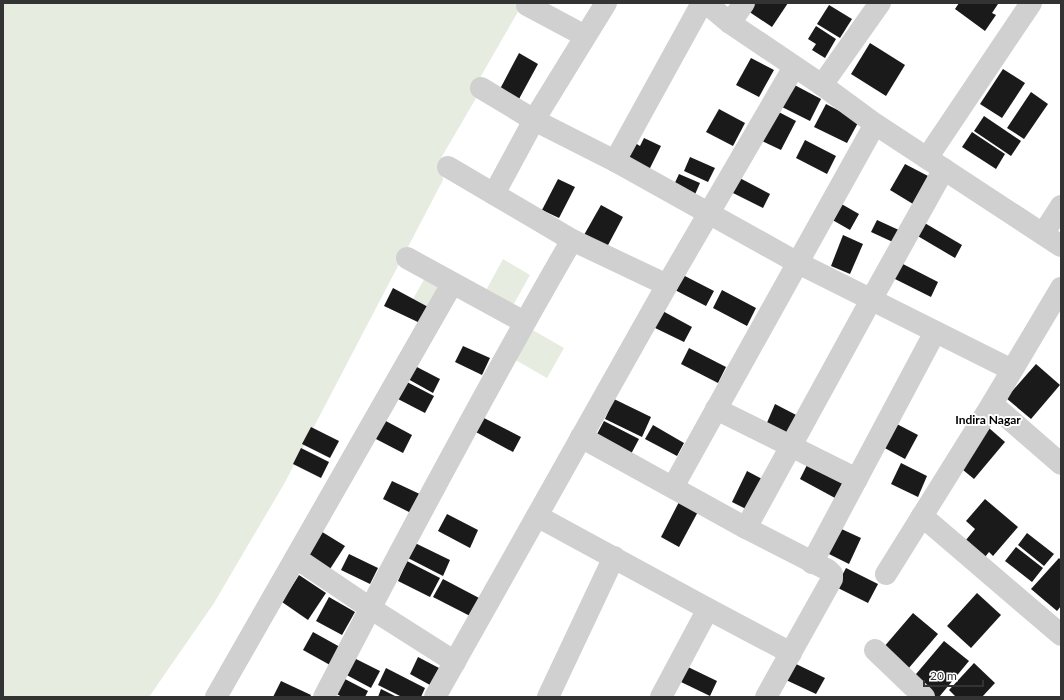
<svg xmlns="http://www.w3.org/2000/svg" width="1064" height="700" font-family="Lato,sans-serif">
	<rect width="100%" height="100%" fill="#fff"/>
	<g fill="#e6ecdf">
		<path d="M3,3h520l-42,73 -6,24 -34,58 2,22 -159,304 -70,119 -65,94h-146z"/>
		<path d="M503,259l27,16 -19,34 -27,-15z"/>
		<path d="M426,276l17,10 -13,22 -17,-9z"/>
		<path d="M529,328l35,20 -17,30 -35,-20z"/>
	</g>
	<g fill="#1a1a1a">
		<path d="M753,3h35l-16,24 -24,-16z"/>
		<path d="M959,3h37l2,1 -6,9 4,2 -11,16 -30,-22z"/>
		<path d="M829,5l23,14 -12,19 -23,-14z"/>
		<path d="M816,26l20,13 -11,19 -13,-8 4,-6 -8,-5z"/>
		<path d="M870,43l35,22 -19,31 -35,-22z"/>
		<path d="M519,53l19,11 -19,35 -19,-10z"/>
		<path d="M751,58l23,12 -15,27 -23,-12z"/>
		<path d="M1003,69l22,14 -23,35 -22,-14z"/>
		<path d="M787,81l34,18 -11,22 -34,-17z"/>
		<path d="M1031,92l17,12 -24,35 -17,-11z"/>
		<path d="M826,104l33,17 -12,22 -33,-16z"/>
		<path d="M771,108l25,13 -15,29 -25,-12z"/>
		<path d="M719,109l26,14 -12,23 -27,-14z"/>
		<path d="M984,116l37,25 -10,15 -37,-25z"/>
		<path d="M972,132l33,22 -9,15 -34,-22z"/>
		<path d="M644,138l17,8 -14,28 -23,-17 8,-16 8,5z"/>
		<path d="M805,140l31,16 -9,18 -31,-16z"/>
		<path d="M690,157l25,11 -7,14 -24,-11z"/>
		<path d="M905,164l23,12 -15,28 -23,-14z"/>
		<path d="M679,174l21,9 -7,16 -21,-10z"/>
		<path d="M734,175l36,19 -7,14 -36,-18z"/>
		<path d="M558,179l17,8 -16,31 -17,-8z"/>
		<path d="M838,202l21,12 -9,16 -21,-12z"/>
		<path d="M601,205l22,12 -16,30 -23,-12z"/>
		<path d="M877,220l24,11 -6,12 -24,-11z"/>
		<path d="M923,222l39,23 -7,13 -39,-23z"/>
		<path d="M843,235l20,9 -13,30 -19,-8z"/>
		<path d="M901,263l37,19 -7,15 -38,-19z"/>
		<path d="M681,274l33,17 -8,15 -33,-17z"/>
		<path d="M393,288l37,20 -8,16 -38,-18z"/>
		<path d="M722,290l34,18 -9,18 -34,-18z"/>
		<path d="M659,309l33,18 -8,15 -33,-16z"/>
		<path d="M463,346l27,12 -8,17 -27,-13z"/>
		<path d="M689,348l37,19 -8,16 -37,-19z"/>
		<path d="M1036,364l24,21 -29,34 -25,-21z"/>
		<path d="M415,366l25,13 -7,14 -25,-14z"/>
		<path d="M405,381l29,15 -9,17 -29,-15z"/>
		<path d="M614,399l37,18 -9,20 -37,-18z"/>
		<path d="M775,404l25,13 -10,20 -24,-12z"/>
		<path d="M482,417l39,20 -8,15 -39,-21z"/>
		<path d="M384,420l28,15 -9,18 -29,-15z"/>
		<path d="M604,421l35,18 -8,15 -35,-18z"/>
		<path d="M893,422l25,13 -13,24 -24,-13z"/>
		<path d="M653,425l31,18 -7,13 -32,-17z"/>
		<path d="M311,427l28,14 -9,17 -28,-14z"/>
		<path d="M989,428l16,14 -31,37 -17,-14z"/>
		<path d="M301,448l28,14 -8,16 -28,-14z"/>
		<path d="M810,459l35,19 -10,20 -35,-19z"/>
		<path d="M901,463l26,13 -9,21 -27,-13z"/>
		<path d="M747,471l19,10 -16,30 -18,-9z"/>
		<path d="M392,481l32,15 -9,19 -32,-16z"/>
		<path d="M681,498l19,10 -21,39 -18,-10z"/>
		<path d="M985,499l33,28 -25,29 -4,-4 -4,5 -19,-17 9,-11 -9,-8z"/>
		<path d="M447,514l31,16 -8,18 -32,-17z"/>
		<path d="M835,526l26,12 -12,26 -26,-13z"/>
		<path d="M319,530l26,16 -15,23 -25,-15z"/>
		<path d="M1027,533l27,21 -10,12 -26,-21z"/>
		<path d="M415,543l35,17 -7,16 -35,-18z"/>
		<path d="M1016,547l27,21 -11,14 -27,-21z"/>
		<path d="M349,554l29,14 -8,16 -29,-14z"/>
		<path d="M1059,558l2,2v46l-4,5 -26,-22z"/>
		<path d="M407,561l33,17 -10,19 -32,-16z"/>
		<path d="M846,568l32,16 -10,19 -32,-16z"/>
		<path d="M299,575l27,18 -18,27 -26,-18z"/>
		<path d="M443,579l38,20 -9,18 -39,-20z"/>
		<path d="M977,593l24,22 -30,33 -24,-22z"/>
		<path d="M329,597l26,15 -13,23 -26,-14z"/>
		<path d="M913,613l25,21 -30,35 -25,-21z"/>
		<path d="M313,632l27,15 -10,18 -27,-15z"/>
		<path d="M944,641l25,20 -30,36h-8l-20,-17z"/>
		<path d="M350,656l30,15 -9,17 -30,-16z"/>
		<path d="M418,657l21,11 -9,17 -20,-11z"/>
		<path d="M794,663l31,15 -9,16 -30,-14z"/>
		<path d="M974,663l21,20 -13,14h-26l-7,-7z"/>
		<path d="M688,667l29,14 -7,15 -29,-14z"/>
		<path d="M386,668l39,20 -4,9h-19l-24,-12z"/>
		<path d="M343,678l25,13 -3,6h-23l-7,-4z"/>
		<path d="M281,681l30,14 -1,2h-37z"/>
		<path d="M381,689l16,8h-19z"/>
	</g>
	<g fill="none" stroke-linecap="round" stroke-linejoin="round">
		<g stroke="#d0d0d0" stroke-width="22">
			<path d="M706,3l24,20 92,62 53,39 186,122"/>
			<path d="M527,5l58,31"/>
			<path d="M730,23l14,-20"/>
			<path d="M822,85l58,-82"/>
			<path d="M481,88l53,32 81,41 183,102 214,107"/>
			<path d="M927,158l104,-155"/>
			<path d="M615,161l87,-158"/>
			<path d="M448,167l124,73 95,45"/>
			<path d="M494,194l40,-74 72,-117"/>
			<path d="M1043,234l18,-28"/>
			<path d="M407,258l117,64"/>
			<path d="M992,404l69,60"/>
			<path d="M716,409l141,70"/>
			<path d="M581,437l165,91 82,42 4,4v5l-66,118"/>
			<path d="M673,487l202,-363"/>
			<path d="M537,516l171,93 83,44"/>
			<path d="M922,516l139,119"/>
			<path d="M746,528l125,-228 73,-131"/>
			<path d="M296,558l74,50 85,54"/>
			<path d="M812,563l123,-231"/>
			<path d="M886,574l106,-170 69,-116"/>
			<path d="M875,650l49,47"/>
			<path d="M216,697l236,-413"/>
			<path d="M324,697c80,-154 161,-307 248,-457"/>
			<path d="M435,697l232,-412 127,-218"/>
			<path d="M548,697l66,-140"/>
			<path d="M661,697l47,-88"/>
		</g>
	</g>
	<g text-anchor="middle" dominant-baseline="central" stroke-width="4" stroke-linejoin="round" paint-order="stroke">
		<g font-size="12" font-weight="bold" fill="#000" stroke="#fff">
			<text x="988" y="419">Indira Nagar</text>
		</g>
	</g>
	<rect width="1064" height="700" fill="none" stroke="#333333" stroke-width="8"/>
	<path d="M924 680v6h59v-6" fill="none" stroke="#333333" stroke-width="2"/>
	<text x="930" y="680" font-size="12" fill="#333333" stroke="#ffffff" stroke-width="3" paint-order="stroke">20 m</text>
</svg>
